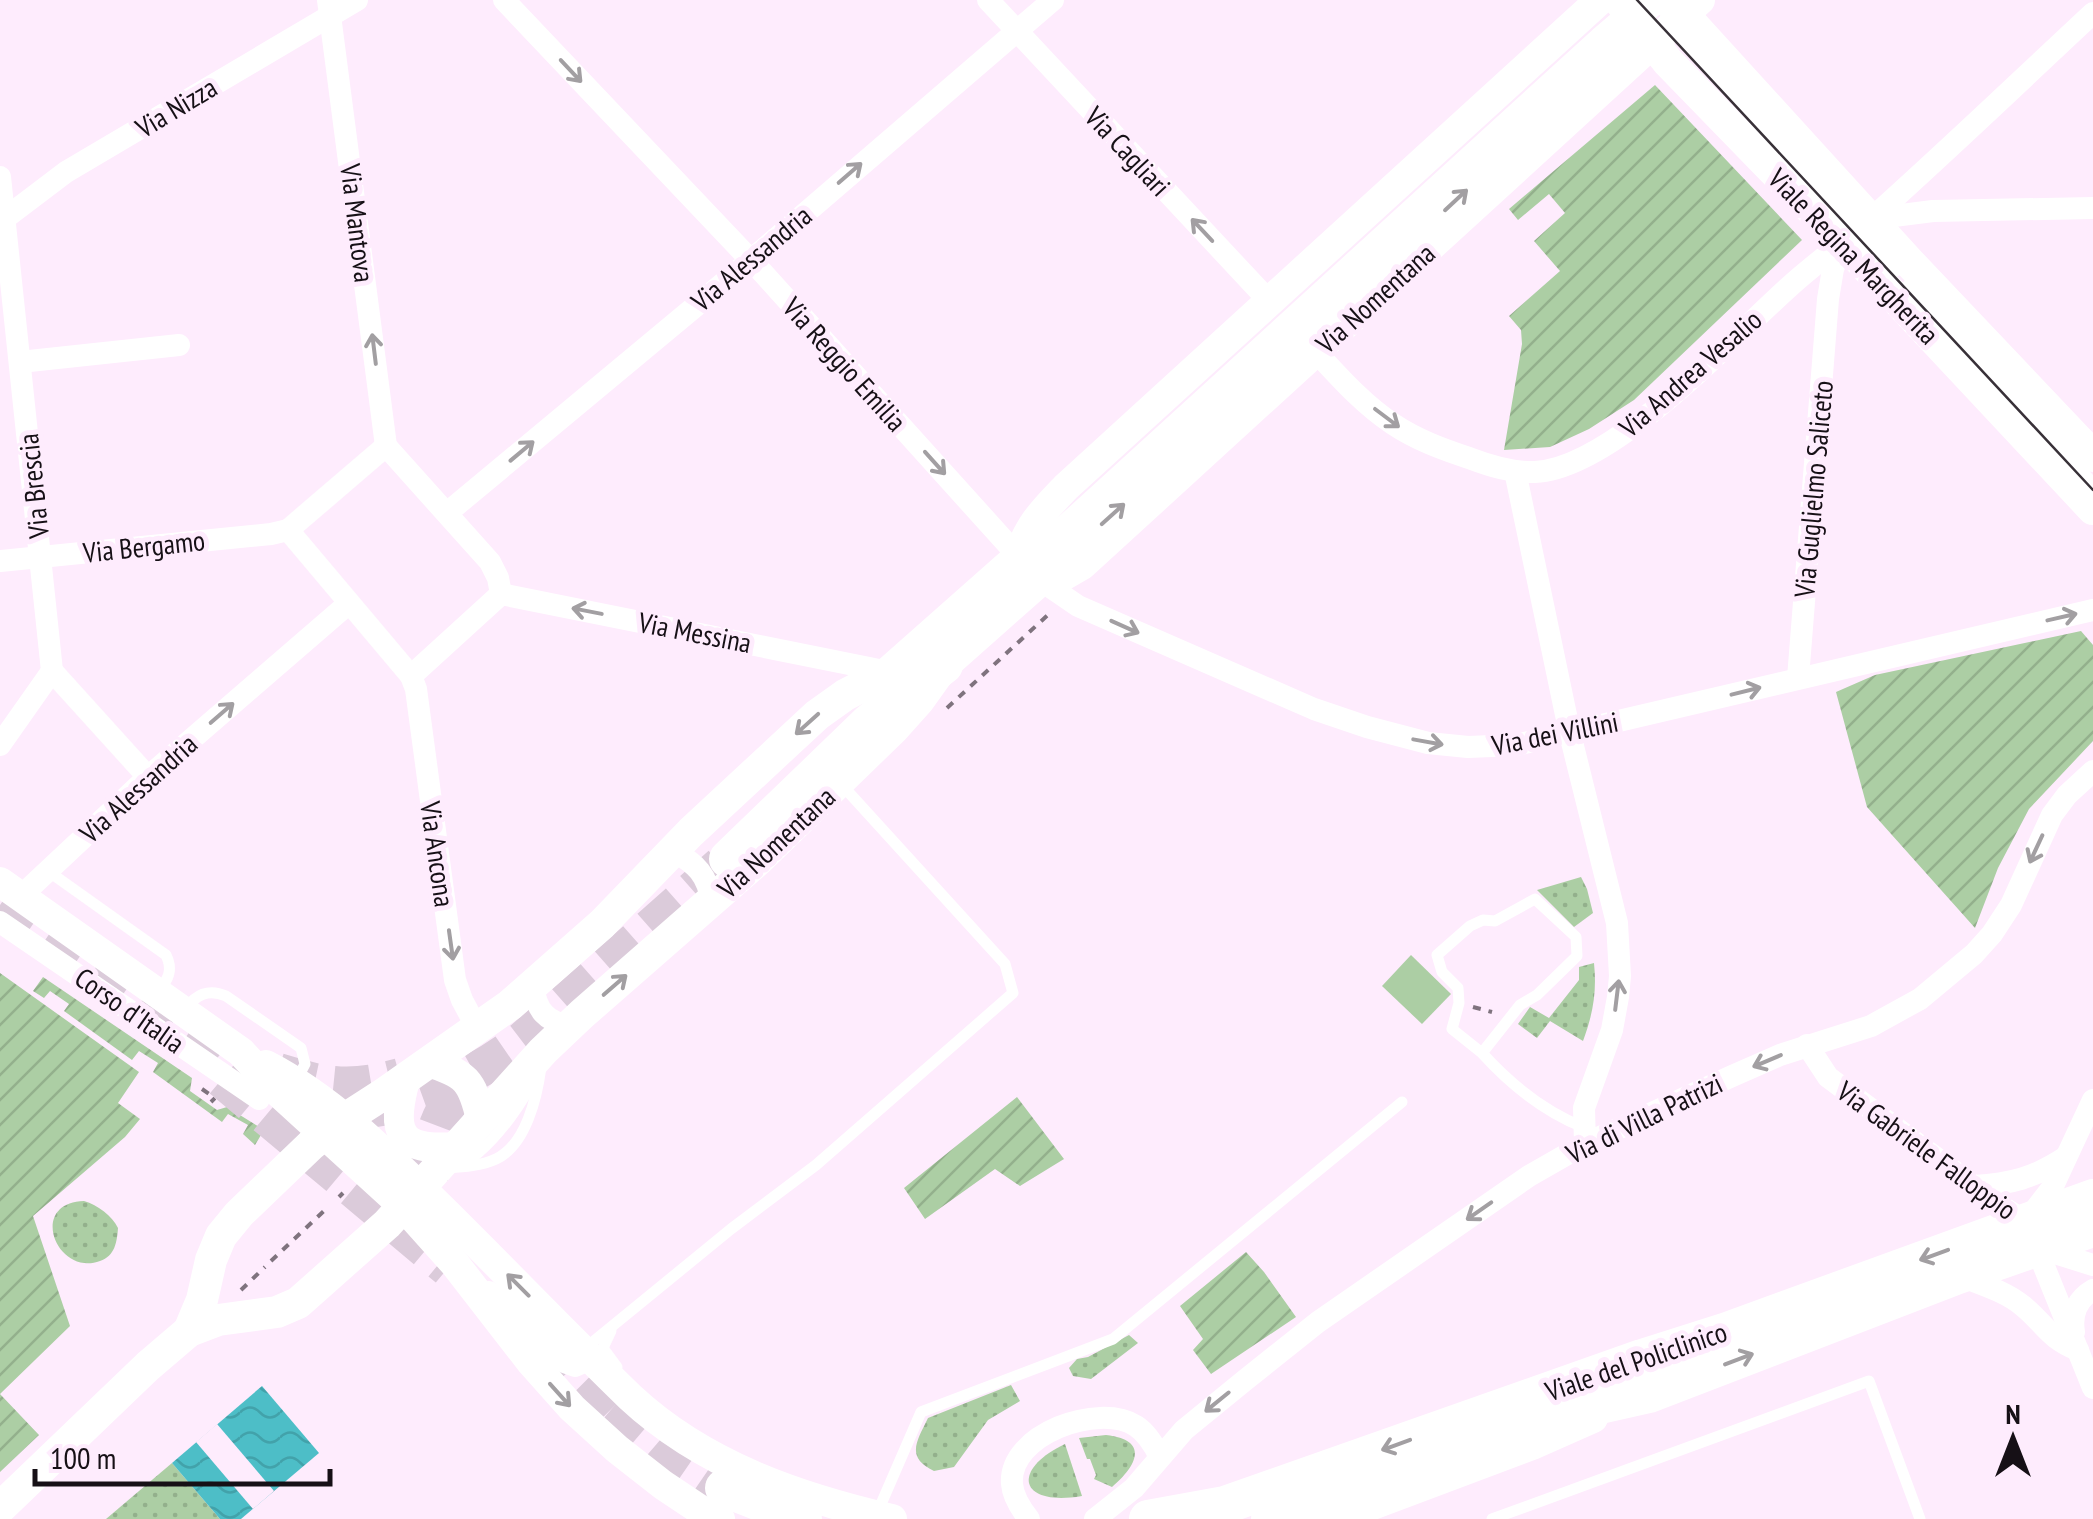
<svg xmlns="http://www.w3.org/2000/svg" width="2093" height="1519" font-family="'PT Sans Narrow',sans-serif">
	<defs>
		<pattern id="grass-dots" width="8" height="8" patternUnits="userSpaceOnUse" patternTransform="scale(2.5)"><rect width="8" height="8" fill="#accea4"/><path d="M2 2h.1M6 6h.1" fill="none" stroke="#93b08c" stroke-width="1.8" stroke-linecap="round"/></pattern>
		<pattern id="garden-furrows" width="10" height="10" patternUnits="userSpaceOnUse" patternTransform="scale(2.5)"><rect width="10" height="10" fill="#accea4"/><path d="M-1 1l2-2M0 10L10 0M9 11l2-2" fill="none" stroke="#93b08c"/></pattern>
		<pattern id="water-waves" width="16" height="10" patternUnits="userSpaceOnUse" patternTransform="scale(2.5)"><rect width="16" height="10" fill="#4dbec7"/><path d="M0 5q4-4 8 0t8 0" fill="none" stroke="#42a2aa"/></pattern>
	</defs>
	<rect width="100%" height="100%" fill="#feecfd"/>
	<g fill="url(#grass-dots)">
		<path d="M1581,877l6,12 6,24 -19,14 -37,-37z"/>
		<path d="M1594,963c3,29 -1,51 -11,78l-33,-20 -13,17 -19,-14 12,-17 19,11 30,-38v-13z"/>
		<path d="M84,1201c14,4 28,15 34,27 -1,14 -3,28 -18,33 -43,16 -73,-58 -16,-60z"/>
		<path d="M1129,1335l9,8 -47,36 -18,-3 -4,-8 8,-9 11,-2z"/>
		<path d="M1011,1385l9,16 -32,19 -34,47 -20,4c-29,-14 -17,-30 -6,-53z"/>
		<path d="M1106,1435c44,5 31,31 6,52l-18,-8 2,-4 -6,-16h-3l-8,-21z"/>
		<path d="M1065,1444l17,52c-63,11 -72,-26 -17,-52z"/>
		<path d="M172,1463l48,56h-114z"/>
	</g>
	<g fill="url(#garden-furrows)">
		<path d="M1655,85l147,155 -168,160 -45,29 -39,18 -46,3 18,-106 -1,-14 -12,-14 51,-45 -26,-30 31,-28 -16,-19 -31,26 -9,-11z"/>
		<path d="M2081,631l12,14v96l-64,68 -31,59 -23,60 -108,-121 -31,-115 39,-17z"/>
		<path d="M0,973l139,99 -21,31 22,16 -15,18 -92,79 37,110 -70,68 39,41 -39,37z"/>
		<path d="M43,977l149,101 -2,13 27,19 10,-3 37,23 -9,15 -12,-11 5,-9 -20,-11 -6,8 -69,-50 5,-9 -19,-12 -7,9 -68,-49 5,-7 -19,-13 -6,7 -11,-7z"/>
		<path d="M1017,1097l47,62 -44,27 -25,-17 -70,50 -21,-31z"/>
		<path d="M1246,1252l18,20 32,45 -85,57 -18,-24 10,-11 -23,-33z"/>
	</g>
	<path fill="#accea4" d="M1411,955l40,39 -29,30 -40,-38z"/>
	<path fill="url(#water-waves)" d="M262,1386l57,67 -78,66h-21l-48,-56z"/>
	<path fill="#feecfd" d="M217,1424l57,67 -21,18 -57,-67z"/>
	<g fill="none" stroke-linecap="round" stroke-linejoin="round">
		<g stroke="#dbcbda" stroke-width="38" stroke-dasharray="38 19" stroke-linecap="butt">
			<path d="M0,905l219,150 30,25"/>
			<path d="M278,1072c49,15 72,19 122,5"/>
			<path d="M222,1079l226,189"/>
			<path d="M367,1109c54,-5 113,-36 156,-69l205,-181"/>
			<path d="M429,1182c-2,-43 14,-75 40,-109"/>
			<path d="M536,1350l92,92"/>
			<path d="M615,1405l49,42 60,41"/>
		</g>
		<g stroke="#7f737e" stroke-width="4" stroke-dasharray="8 8" stroke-linecap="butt">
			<path d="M947,708l103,-95"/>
			<path d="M1473,1007l19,5"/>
			<path d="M202,1089l13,9 -4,4"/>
			<path d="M339,1197l4,-4"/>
			<path d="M271,1261l54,-51"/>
			<path d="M241,1290l24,-23"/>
		</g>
		<g stroke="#fff" stroke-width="11">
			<path d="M1670,29l226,242"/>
			<path d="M1908,285l185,198"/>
			<path d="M1054,567l585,-534"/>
			<path d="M48,871l118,84c7,14 3,24 -7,35"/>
			<path d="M185,1009c11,-14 23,-21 41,-13l75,52 4,16 -9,17"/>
			<path d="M1482,1053l-30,-24 7,-26 -1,-15 -16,-16 -5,-17 33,-29 13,-6 12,1 40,-22 41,38 1,19 -40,39 -17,10 -38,48c29,32 61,58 101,74"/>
			<path d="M457,1163c8,-3 16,-5 22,-11 19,-16 45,-50 54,-73"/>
			<path d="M447,1168c16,-1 34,-2 49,-9 30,-14 41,-62 45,-92"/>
			<path d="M611,1331l-8,17 14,19"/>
			<path d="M583,1350l148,-121 85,-64 197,-172 -8,-29 -163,-179"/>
			<path d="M878,1511l43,-99 192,-73 289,-237"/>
			<path d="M1492,1519l377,-138 51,138"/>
		</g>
		<g stroke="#fff" stroke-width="22">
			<path d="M328,0l58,446"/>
			<path d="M504,0l259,273 256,284"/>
			<path d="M988,0l281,301"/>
			<path d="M0,177l52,494"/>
			<path d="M1870,219l63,-8 160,-3"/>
			<path d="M0,222l66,-50 291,-172"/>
			<path d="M1316,352c23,25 48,53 77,72 24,16 49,25 76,34 21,8 43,15 66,14 77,-3 196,-133 254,-185 26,-24 55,-44 82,-68 75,-67 148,-137 222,-206"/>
			<path d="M20,362l159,-17"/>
			<path d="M386,446l-98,84 123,146 5,13 39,291 7,20 15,28"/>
			<path d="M386,446l104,116 8,16 3,16 -90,82"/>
			<path d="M1515,471l55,263 47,189 3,53 -2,21 -6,33 -28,78 1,36"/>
			<path d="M447,513l304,-253 302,-260"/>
			<path d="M0,561l271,-27 17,-4"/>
			<path d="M1040,580l38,26 236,103 53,18 61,16 40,4 48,-2 577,-135"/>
			<path d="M501,594l388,78"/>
			<path d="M52,671l96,106"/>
			<path d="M1798,678l30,-379 5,-30 9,-23"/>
			<path d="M0,745l52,-74"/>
			<path d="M673,851c24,13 34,24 39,51"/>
			<path d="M21,896l127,-119 200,-173"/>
			<path d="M0,922l259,177"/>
			<path d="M533,987c4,24 13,34 36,39"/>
			<path d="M1807,1045l21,32 170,127 28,18"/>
			<path d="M1974,1186c37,-2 60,-8 92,-29"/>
			<path d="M2028,1219l24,-31 41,-88"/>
			<path d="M2033,1239l60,149"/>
			<path d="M2039,1248l54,17"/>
			<path d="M1958,1275c22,9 47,16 65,31 22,18 25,32 55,44"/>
			<path d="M489,1292l75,70 11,4 16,-7"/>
			<path d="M2074,1332c-3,-18 3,-33 19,-42"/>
			<path d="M1029,1519c-8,-10 -16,-22 -17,-35 -4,-50 87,-82 124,-58 11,7 18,19 24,31"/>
			<path d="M1095,1519l39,-31 50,-58 60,-49 74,-59 211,-146 56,-32 145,-67 50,-22 91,-29 49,-27 54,-45 18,-20 19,-29 41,-90 15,-20 26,-24"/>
		</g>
		<g stroke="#fff" stroke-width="30">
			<path d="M1019,557c8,-31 26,-48 47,-70l534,-487"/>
			<path d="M1040,580l23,-4 19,-11 618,-565"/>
			<path d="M0,882l241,170 37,40 126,115 51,57 76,98 41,46 45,41 46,36 36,24 21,10"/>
			<path d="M428,1062c38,12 44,18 53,57"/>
			<path d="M266,1065c66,34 120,89 173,141 64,63 126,128 191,191 73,68 167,100 262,122"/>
			<path d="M405,1080c-14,53 -7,71 51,67"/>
			<path d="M1335,1519l197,-74 61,-27"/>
		</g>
		<g stroke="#fff" stroke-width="32">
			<path d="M1619,0l49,62 176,181 249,266"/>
			<path d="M1667,0l26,25 216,237 184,194"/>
			<path d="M189,1331l13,-31 9,-40 10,-24 18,-22 73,-70 22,-18 48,-31 128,-90 92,-81 89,-92 126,-117 28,-20 44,-23 130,-115 29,-9 555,-506 49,-42"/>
			<path d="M0,1508l148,-142 41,-35 29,-11 59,-8 21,-9 89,-79 156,-173 39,-37 176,-154 135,-131 26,-29 25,-35 96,-85 8,-32"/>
		</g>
		<g stroke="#fff" stroke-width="38">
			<path d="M728,859l142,-137 74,-57"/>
			<path d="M724,1488l79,31"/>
			<path d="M1148,1519l77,-14 417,-147 85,-27 366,-133"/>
			<path d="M1270,1519l281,-103 98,-22 309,-119 135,-47"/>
		</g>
		<path stroke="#383138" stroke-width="2.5" d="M1637,0l456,490"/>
	</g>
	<defs><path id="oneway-shaft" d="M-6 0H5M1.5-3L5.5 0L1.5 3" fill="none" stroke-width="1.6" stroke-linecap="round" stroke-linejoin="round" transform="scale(2.5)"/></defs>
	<g stroke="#a29fa2">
		<use href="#oneway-shaft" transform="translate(571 71) rotate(47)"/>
		<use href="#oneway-shaft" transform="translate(850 173) rotate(-41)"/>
		<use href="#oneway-shaft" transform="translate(1456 200) rotate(-43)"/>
		<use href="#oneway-shaft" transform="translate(1202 230) rotate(-133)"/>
		<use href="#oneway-shaft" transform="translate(374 349) rotate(-97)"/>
		<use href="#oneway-shaft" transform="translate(1387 418) rotate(37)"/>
		<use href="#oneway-shaft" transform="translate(522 451) rotate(-40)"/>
		<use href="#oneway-shaft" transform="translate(935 463) rotate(48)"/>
		<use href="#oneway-shaft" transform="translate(1113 514) rotate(-42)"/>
		<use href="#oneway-shaft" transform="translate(587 611) rotate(-169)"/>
		<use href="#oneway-shaft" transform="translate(2062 617) rotate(-13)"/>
		<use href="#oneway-shaft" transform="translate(1125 627) rotate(24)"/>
		<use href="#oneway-shaft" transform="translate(1746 691) rotate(-14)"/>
		<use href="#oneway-shaft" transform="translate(222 713) rotate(-41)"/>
		<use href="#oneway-shaft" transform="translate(807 724) rotate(138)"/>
		<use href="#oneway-shaft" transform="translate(1428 742) rotate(10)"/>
		<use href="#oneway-shaft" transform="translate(2036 849) rotate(115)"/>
		<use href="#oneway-shaft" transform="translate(451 945) rotate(82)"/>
		<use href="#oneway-shaft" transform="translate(615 985) rotate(-41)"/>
		<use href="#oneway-shaft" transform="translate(1617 995) rotate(-83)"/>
		<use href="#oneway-shaft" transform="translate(1767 1061) rotate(157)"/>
		<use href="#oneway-shaft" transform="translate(1479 1211) rotate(145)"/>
		<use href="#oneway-shaft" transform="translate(1934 1255) rotate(160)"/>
		<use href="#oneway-shaft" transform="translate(518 1285) rotate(-135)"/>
		<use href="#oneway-shaft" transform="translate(1739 1359) rotate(-21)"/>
		<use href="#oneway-shaft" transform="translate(560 1395) rotate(48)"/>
		<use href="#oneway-shaft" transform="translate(1217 1402) rotate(141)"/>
		<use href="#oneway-shaft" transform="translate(1396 1445) rotate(160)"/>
	</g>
	<g text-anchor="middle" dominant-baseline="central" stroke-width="10" stroke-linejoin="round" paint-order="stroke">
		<g font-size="28" fill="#161016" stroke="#feecfd">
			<text transform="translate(176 107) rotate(-31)">Via Nizza</text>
			<text transform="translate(1128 151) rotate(47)">Via Cagliari</text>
			<text transform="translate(358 223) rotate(83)">Via Mantova</text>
			<text transform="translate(1854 256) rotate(46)">Viale Regina Margherita</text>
			<text transform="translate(751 258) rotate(-40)">Via Alessandria</text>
			<text transform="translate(1375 298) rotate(-42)">Via Nomentana</text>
			<text transform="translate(845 364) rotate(48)">Via Reggio Emilia</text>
			<text transform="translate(1690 373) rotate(-41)">Via Andrea Vesalio</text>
			<text transform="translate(33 486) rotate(-96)">Via Brescia</text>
			<text transform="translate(1813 489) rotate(-85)">Via Guglielmo Saliceto</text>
			<text transform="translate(144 546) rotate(-6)">Via Bergamo</text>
			<text transform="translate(695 632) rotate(11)">Via Messina</text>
			<text transform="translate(1555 733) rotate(-11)">Via dei Villini</text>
			<text transform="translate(138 788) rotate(-42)">Via Alessandria</text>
			<text transform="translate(776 842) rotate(-43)">Via Nomentana</text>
			<text transform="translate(438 854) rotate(82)">Via Ancona</text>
			<text transform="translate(130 1010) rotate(35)">Corso d'Italia</text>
			<text transform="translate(1644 1118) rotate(-26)">Via di Villa Patrizi</text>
			<text transform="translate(1927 1150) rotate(36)">Via Gabriele Falloppio</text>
			<text transform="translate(1636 1361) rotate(-19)">Viale del Policlinico</text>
		</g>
	</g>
	<g transform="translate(2013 1439)" stroke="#feecfd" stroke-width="8" paint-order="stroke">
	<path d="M0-8L18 38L0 25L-18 38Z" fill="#161016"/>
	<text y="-15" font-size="28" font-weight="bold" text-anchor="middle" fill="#161016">N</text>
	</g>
	<path d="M35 1469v15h295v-15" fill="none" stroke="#161016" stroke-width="5"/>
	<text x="50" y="1469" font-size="30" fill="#161016" stroke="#feecfd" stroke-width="8" paint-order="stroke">100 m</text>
</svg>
